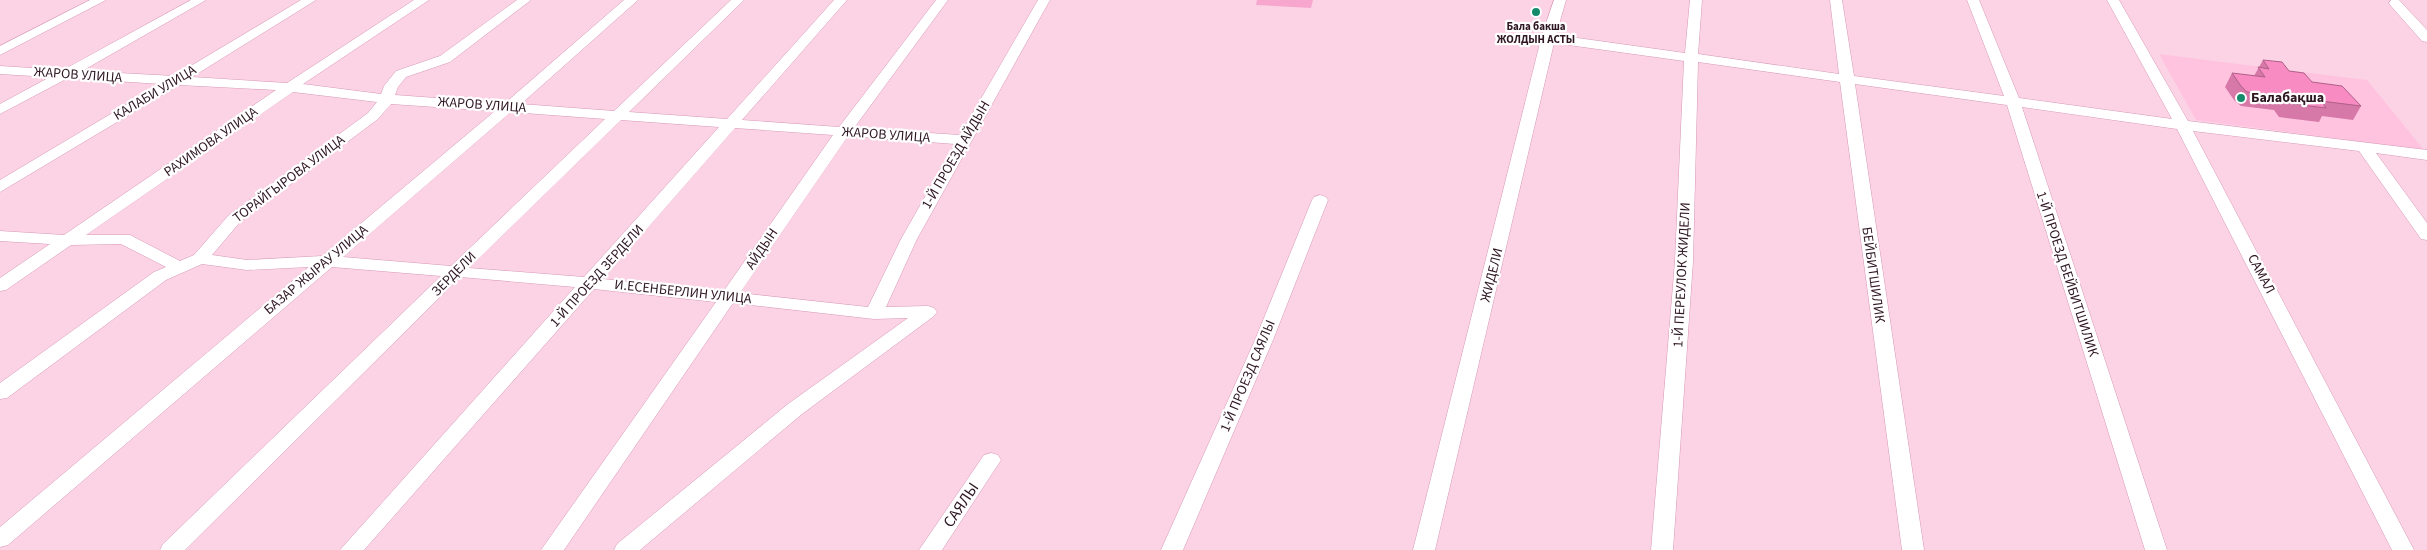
<svg xmlns="http://www.w3.org/2000/svg" width="2427" height="550" font-family="'Source Sans 3',sans-serif">
	<rect width="100%" height="100%" fill="#fbd3e5"/>
	<path fill="#ffc3df" d="M2159,54l208,26 57,70 -228,-30z"/>
	<path fill="#f7a6cd" d="M1257,0h56l-2,8 -55,-3z"/>
	<g fill="none" stroke-linecap="round" stroke-linejoin="round">
		<defs>
			<g id="minor">
				<path d="M90,0h16l-106,55v-9z"/>
				<path d="M191,0h15l-124,71 92,5 127,-76h15l-124,77 95,6 127,-83h15l-126,84 78,10 3,-8 12,-15 44,-15 77,-56h14l-81,62 -44,15 -8,10 -3,8 110,8 119,-103h14l-117,104 93,7 117,-111h13l-115,112 98,7 107,-119h13l-105,120 97,7 97,-127h12l-94,128 106,7 78,-135h12l-133,239 -31,68 42,-1 6,2 3,4 -3,4 -132,98 -162,136h-26l3,-6 171,-140 120,-86 -34,1 -141,-16 -169,247h-23l175,-248 -122,-13 -230,261h-24l235,-263 -115,-10 -275,273h-25l3,-6 278,-268 -109,-9 -324,278 -8,2v-20l309,-260 -62,3 -45,-6 -36,16 -159,118 -7,1v-16l154,-111 12,-5 -45,-23 -50,1 -65,45 -6,1v-13l50,-34 -50,-3v-10l64,4 212,-145 -97,-5 -179,107v-12l161,-96 -93,-6 -68,36v-10l50,-27 -50,-3v-8l63,4zM293,92l84,10 -9,11 -140,103 -34,39 -14,6 -50,-26h-44zM391,104l104,7 -173,145 -75,4 -35,-5 28,-33 138,-103zM511,112l94,7 -154,147 -108,-9zM621,120l98,7 -135,150 -115,-9zM735,128l98,7 -110,157 -120,-13zM848,136l107,8 -54,95 -33,68 -128,-14z"/>
				<path d="M1554,0h12l-10,35 129,18 5,-53h12l-4,54 141,20 -9,-74h12l12,76 150,20 -37,-96h12l40,98 153,21 -65,-119h12l69,121 239,29v10l-51,-7 51,70v17l-6,-1 -62,-88 -166,-20 221,419h-22l-215,-421 -155,-22 145,443h-22l-138,-445 -152,-21 69,466h-22l-62,-468 -142,-20 -5,199 -20,289h-22l24,-289 9,-200 -130,-18 -119,507h-22l129,-515z"/>
				<path d="M2391,0h8l28,30v12l-5,-1 -31,-35 -2,-3z"/>
				<path d="M1320,195l6,2 2,3 -55,140 -90,210h-22l94,-210 57,-140 2,-3z"/>
				<path d="M991,453l7,2 3,5 -59,90h-23l65,-95z"/>
			</g>
		</defs>
		<use href="#minor" stroke="#d798b6" stroke-width="1"/>
		<use href="#minor" fill="#fff" fill-rule="evenodd"/>
	</g>
	<path fill="#d678a8" d="M2263,60l26,11 72,35 -8,14 -31,-4 -3,6 -40,-5 -5,-7 -33,-4 -7,-6 -9,-13 7,-14 22,3z"/>
	<path fill="#f98bc3" stroke="#ae6188" d="M2263,60l19,2 7,9 15,2 8,9 30,4 19,20 -40,-5 5,7 -40,-5 -5,-6 -34,-5 -6,-6 -9,-13 33,4 -7,-10 11,2z"/>
	<g fill="#158b6c" stroke="#fff" stroke-width="2">
		<circle cx="1536" cy="12" r="5"/>
		<circle cx="2241" cy="98" r="5"/>
	</g>
	<g text-anchor="middle" dominant-baseline="central" stroke-width="4.5" stroke-linejoin="round" paint-order="stroke">
		<g font-size="11" font-weight="bold" fill="#2e1622" stroke="#fff">
			<text x="1536" y="26">Бала бакша<tspan x="1536" dy="13">ЖОЛДЫН АСТЫ</tspan></text>
		</g>
		<g font-size="14" fill="#2e1622" stroke="#fff">
			<text transform="translate(78 75) rotate(4)">ЖАРОВ УЛИЦА</text>
			<text transform="translate(155 93) rotate(-31)">КАЛАБИ УЛИЦА</text>
			<text transform="translate(482 105) rotate(4)">ЖАРОВ УЛИЦА</text>
			<text transform="translate(886 135) rotate(4)">ЖАРОВ УЛИЦА</text>
			<text transform="translate(211 142) rotate(-35)">РАХИМОВА УЛИЦА</text>
			<text transform="translate(956 155) rotate(-60)">1-Й ПРОЕЗД АЙДЫН</text>
			<text transform="translate(289 179) rotate(-37)">ТОРАЙГЫРОВА УЛИЦА</text>
			<text transform="translate(762 249) rotate(-56)">АЙДЫН</text>
			<text transform="translate(316 270) rotate(-40)">БАЗАР ЖЫРАУ УЛИЦА</text>
			<text transform="translate(454 274) rotate(-45)">ЗЕРДЕЛИ</text>
			<text transform="translate(2067 274) rotate(72)">1-Й ПРОЕЗД БЕЙБИТШИЛИК</text>
			<text transform="translate(2261 274) rotate(62)">САМАЛ</text>
			<text transform="translate(1492 275) rotate(-76)">ЖИДЕЛИ</text>
			<text transform="translate(1682 275) rotate(-87)">1-Й ПЕРЕУЛОК ЖИДЕЛИ</text>
			<text transform="translate(1873 275) rotate(82)">БЕЙБИТШИЛИК</text>
			<text transform="translate(597 276) rotate(-48)">1-Й ПРОЕЗД ЗЕРДЕЛИ</text>
			<text transform="translate(683 292) rotate(6)">И.ЕСЕНБЕРЛИН УЛИЦА</text>
			<text transform="translate(1248 376) rotate(-67)">1-Й ПРОЕЗД САЯЛЫ</text>
		</g>
		<g font-size="14" font-weight="bold" fill="#2e1622" stroke="#fff" text-anchor="start">
			<text x="2251" y="98">Балабақша</text>
		</g>
		<g font-size="16" fill="#2e1622" stroke="#fff">
			<text transform="translate(961 505) rotate(-56)">САЯЛЫ</text>
		</g>
	</g>
</svg>
